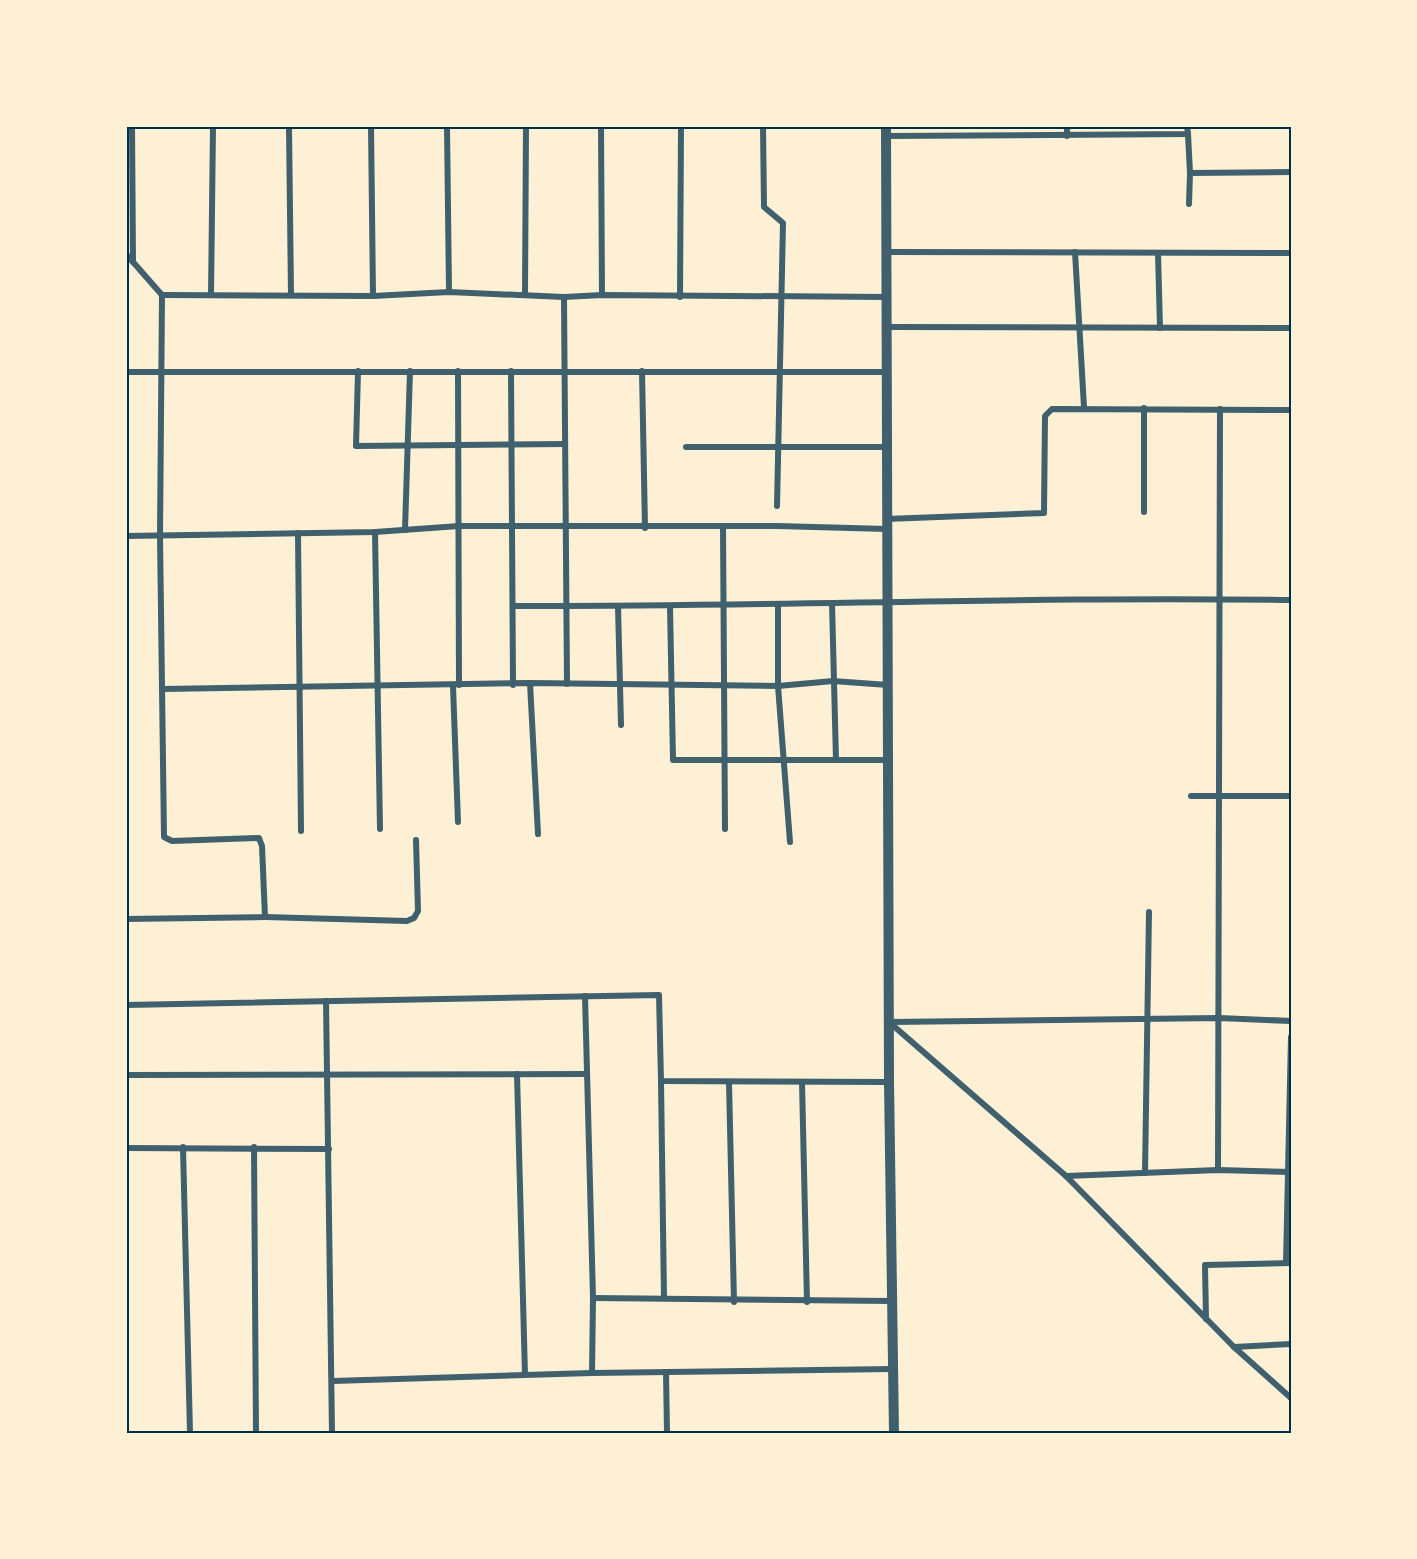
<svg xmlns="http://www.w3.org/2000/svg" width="1417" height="1559" font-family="'Titillium Web',sans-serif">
	<rect width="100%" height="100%" fill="#fdf0d5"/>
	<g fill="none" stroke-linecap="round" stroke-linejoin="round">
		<g stroke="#3f606c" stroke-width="6">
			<path d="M132,126l1,136"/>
			<path d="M289,126l2,169"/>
			<path d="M371,126l2,170"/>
			<path d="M447,126l2,166"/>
			<path d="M601,126l1,169"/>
			<path d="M763,126l1,81 19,16 -6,283"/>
			<path d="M1067,126v10"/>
			<path d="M1188,134l2,39"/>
			<path d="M886,136l302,-2 -1,-8"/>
			<path d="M1189,204l1,-31 101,-1"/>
			<path d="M887,252l404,1"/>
			<path d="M1075,252l9,155"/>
			<path d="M1158,253l2,75"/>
			<path d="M126,254l36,41 -2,241 4,301 8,4 87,-3 3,8 3,71 -139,2"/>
			<path d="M525,294l1,-168"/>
			<path d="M162,295l211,1 76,-4 115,5 38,-2 285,2"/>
			<path d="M211,295l2,-169"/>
			<path d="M564,297l3,387"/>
			<path d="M680,297l1,-171"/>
			<path d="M887,327l404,1"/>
			<path d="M358,371l-2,75 209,-2"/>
			<path d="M458,371l1,314"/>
			<path d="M511,371l2,314"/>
			<path d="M642,371l3,157"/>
			<path d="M126,372h761"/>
			<path d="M686,447h201"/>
			<path d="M1144,512v-104"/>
			<path d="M886,519l158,-6 1,-97 7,-7 239,1"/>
			<path d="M723,527l2,302"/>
			<path d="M405,530l5,-159"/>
			<path d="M375,532l5,297"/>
			<path d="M298,533l3,298"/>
			<path d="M126,536l249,-4 84,-6h318l110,3"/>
			<path d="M832,603l4,157"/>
			<path d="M778,605v81l12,156"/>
			<path d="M513,606c259,1 519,-10 778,-6"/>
			<path d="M618,606l3,119"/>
			<path d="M670,607l3,153h215"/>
			<path d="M530,683l8,151"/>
			<path d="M453,686l5,136"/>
			<path d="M162,689l368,-6 248,3 55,-5 55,4"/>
			<path d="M1191,796h100"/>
			<path d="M265,917l142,4 7,-3 4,-7 -2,-71"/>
			<path d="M585,996l8,302 -1,75"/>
			<path d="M326,1001l6,432"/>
			<path d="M126,1005l533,-10 2,86 228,1"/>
			<path d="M889,1022l177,154 168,171 57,51"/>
			<path d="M890,1022l329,-4 72,3"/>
			<path d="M517,1074l8,301"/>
			<path d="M126,1075l461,-1"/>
			<path d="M661,1081l3,217"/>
			<path d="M729,1082l5,220"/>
			<path d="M802,1082l5,220"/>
			<path d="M183,1147l7,286"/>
			<path d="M254,1147l2,286"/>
			<path d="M126,1148l203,1"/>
			<path d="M1218,1170l2,-761"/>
			<path d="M1145,1173l4,-261"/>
			<path d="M1066,1176l152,-6 73,2"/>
			<path d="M1286,1263l5,-226"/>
			<path d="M593,1298l299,3"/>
			<path d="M1206,1319l-1,-54 86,-2"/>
			<path d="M1234,1347l57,-3"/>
			<path d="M666,1372l1,61"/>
			<path d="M333,1381l259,-8 300,-4"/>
		</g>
		<path stroke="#3f606c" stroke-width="10" d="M886,126l3,956 5,351"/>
	</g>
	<rect width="1417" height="1559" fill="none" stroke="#fdf0d5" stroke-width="255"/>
	<rect x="128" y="128" width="1162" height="1304" fill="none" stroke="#003049" stroke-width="2"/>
</svg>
